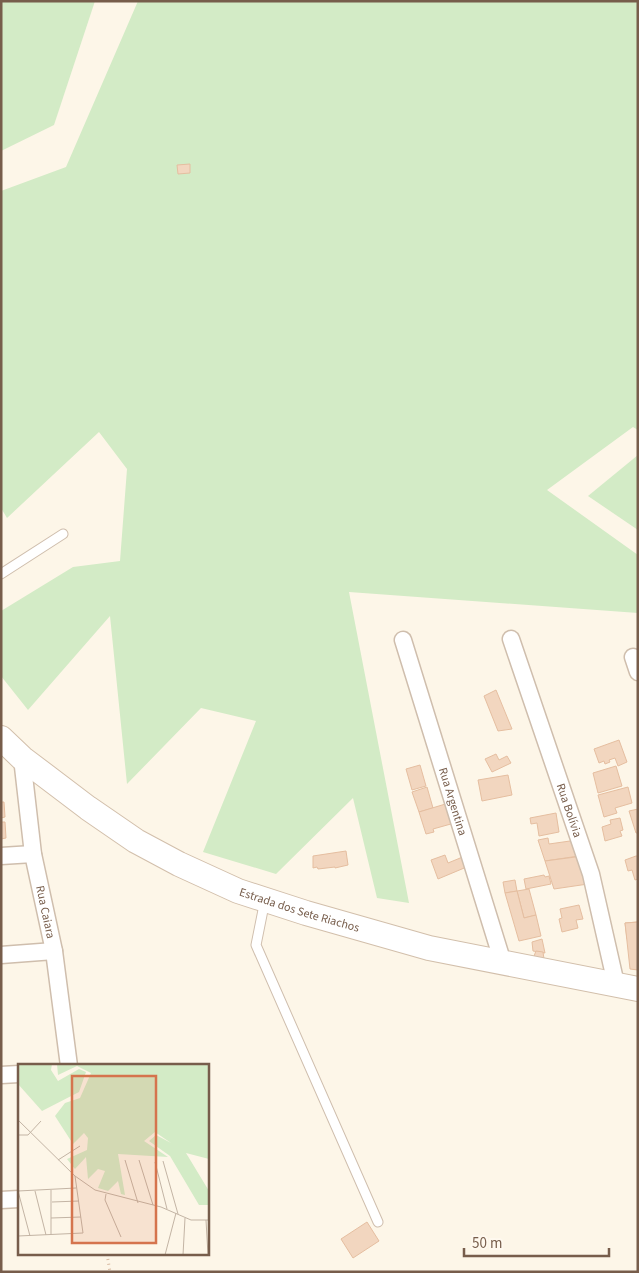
<svg xmlns="http://www.w3.org/2000/svg" width="639" height="1273" font-family="'Source Sans 3',sans-serif">
	<rect width="100%" height="100%" fill="#fdf6e8"/>
	<g fill="#d3ebc6">
		<path d="M1,1h94l-41,124 -53,26z"/>
		<path d="M138,1h500v429l-5,-3 -86,63 91,65v58l-289,-21 60,311 -32,-5 -24,-100 -77,76 -73,-22 53,-131 -55,-13 -74,76 -17,-168 -82,94 -27,-34v-65l72,-44 47,-6 7,-92 -28,-37 -92,86 -6,-10v-317l65,-24z"/>
		<path d="M638,455v75l-50,-34z"/>
	</g>
	<g fill="#f2d6bf" stroke="#e5bea0">
		<path d="M190,164v9l-12,1 -1,-9z"/>
		<path d="M496,690l16,39 -14,2 -14,-35z"/>
		<path d="M619,740l8,22 -9,4 -3,-8 -6,2 1,2 -5,2 -1,-3 -5,2 -5,-14z"/>
		<path d="M496,754l3,6 8,-4 4,7 -19,9 -7,-13z"/>
		<path d="M420,765l6,21 -14,4 -6,-21z"/>
		<path d="M616,766l6,20 -24,7 -5,-20z"/>
		<path d="M508,775l4,20 -30,6 -4,-21z"/>
		<path d="M427,787l6,21 -14,4 -7,-20z"/>
		<path d="M628,787l4,16 -17,5 2,5 -13,4 -6,-22z"/>
		<path d="M1,802h3l1,15 -4,1z"/>
		<path d="M452,802l6,20 -25,7 1,3 -8,2 -7,-22z"/>
		<path d="M638,809v24h-2l-7,-22z"/>
		<path d="M556,813l3,19 -20,4 -2,-13 -6,1 -1,-6z"/>
		<path d="M620,818l3,12 -3,1 2,5 -17,5 -3,-14 9,-3 -1,-4z"/>
		<path d="M1,822h4l1,16 -5,1z"/>
		<path d="M548,838l1,6 28,-4 2,16 -34,5 -7,-21z"/>
		<path d="M346,851l2,14 -13,3v-1l-17,2 -1,-2 -4,1v-12z"/>
		<path d="M445,855l3,8 17,-7 4,10 -31,13 -7,-19z"/>
		<path d="M583,856l5,28 -34,5 -9,-28z"/>
		<path d="M636,856h2v23l-3,1 -3,-10 -4,1 -3,-11z"/>
		<path d="M544,875l1,2 4,-1 2,8 -25,5 -2,-10z"/>
		<path d="M515,880l2,11 -12,2 -2,-11z"/>
		<path d="M529,889l7,26 -12,3 -7,-27z"/>
		<path d="M517,891l7,27 12,-3 5,21 -22,5 -14,-48z"/>
		<path d="M579,905l4,14 -7,1 2,8 -16,4 -3,-13 3,-1 -2,-9z"/>
		<path d="M638,922v15l-11,2 -2,-16z"/>
		<path d="M638,922v48l-8,-1 -5,-46z"/>
		<path d="M542,939l3,14 -12,-2 -1,-9z"/>
		<path d="M536,951l7,1 1,7 -10,-3z"/>
		<path d="M367,1222l12,19 -26,17 -12,-19z"/>
	</g>
	<g fill="none" stroke-linecap="round" stroke-linejoin="round">
		<defs>
			<g id="lane">
				<path d="M1,574l62,-40"/>
				<path d="M265,900l-9,45 122,277"/>
			</g>
			<g id="street">
				<path id="s1" d="M511,639l80,235 25,110"/>
				<path id="s2" d="M403,640l100,323"/>
				<path d="M633,657l5,15"/>
				<path id="s3" d="M22,758l11,96 21,97 15,115"/>
				<path d="M1,856l32,-2"/>
				<path d="M1,955l53,-4"/>
				<path d="M1,1075l18,-1"/>
				<path d="M1,1200l18,-1"/>
			</g>
			<g id="secondary">
				<path id="s4" d="M1,738l21,20 66,50 48,33 43,23 59,27 68,22 123,35 209,41"/>
			</g>
		</defs>
		<use href="#lane" stroke="#cfbead" stroke-width="11"/>
		<use href="#street" stroke="#cfbead" stroke-width="19"/>
		<use href="#secondary" stroke="#d2bfab" stroke-width="26"/>
		<path stroke="#d8baa2" stroke-width="3" stroke-dasharray="1 4" stroke-linecap="butt" d="M107,1254l3,18"/>
		<use href="#lane" stroke="#fff" stroke-width="9"/>
		<use href="#street" stroke="#fff" stroke-width="16"/>
		<use href="#secondary" stroke="#fff" stroke-width="24"/>
	</g>
	<g text-anchor="middle" dominant-baseline="central" stroke-width="4" stroke-linejoin="round" paint-order="stroke">
		<g font-size="12" fill="#775d4b" stroke="#fff9ef">
			<text stroke="none"><textPath href="#s2" startOffset="169">Rua Argentina</textPath></text>
			<text stroke="none"><textPath href="#s1" startOffset="181">Rua Bolívia</textPath></text>
			<text stroke="none"><textPath href="#s4" startOffset="348">Estrada dos Sete Riachos</textPath></text>
			<text stroke="none"><textPath href="#s3" startOffset="156">Rua Caiara</textPath></text>
		</g>
	</g>
	<g transform="translate(18 1064)">
		<rect width="191" height="191" fill="#fdf6e8"/>
		<path d="M34,0l-1,6 7,11 21,-12 7,3 -7,20 -37,19 -24,-27v-20zM39,0h152v95l-23,-6 23,38v14h-10l-29,-49 -21,-15 7,-6 15,8 -16,-11 -11,9 24,16 -50,-3 7,41 -4,-1 -3,-13 -10,10 -10,-3 7,-17 -7,-2 -10,10 -2,-22 -11,12 -8,-10 20,-9 1,-12 -4,-5 -11,11 -18,-28 10,-13 15,-5 11,-25 -14,-7 -19,9z" fill="#d3ebc6"/>
		<path fill="none" stroke="#c3b4a4" stroke-width="1" d="M0,56l57,56 20,14 66,17 30,13h19M0,71h10l13,-14M40,96l22,-14M107,96l13,43M121,96l14,45M145,97l15,53M137,98l12,47M0,127l58,-3M0,127l12,45M17,127l11,44M88,130l-1,6 16,37M34,138l27,-1M33,154l30,-1M188,156l2,35M33,171v-45M0,172l65,-3 -8,-57M147,191l11,-42M165,191l2,-37"/>
		<path fill="#d5744d" fill-opacity="0.15" stroke="#d5744d" stroke-width="2.5" d="M54,12h84v167h-84z"/>
		<rect width="191" height="191" fill="none" stroke="#775d4b" stroke-width="2.5"/>
	</g>
	<rect width="639" height="1273" fill="none" stroke="#775d4b" stroke-width="5"/>
	<path d="M464 1248v8h145v-8" fill="none" stroke="#775d4b" stroke-width="2.5"/>
	<text x="472" y="1248" font-size="15" fill="#775d4b" stroke="#fff9ef" stroke-width="4" paint-order="stroke">50 m</text>
</svg>
